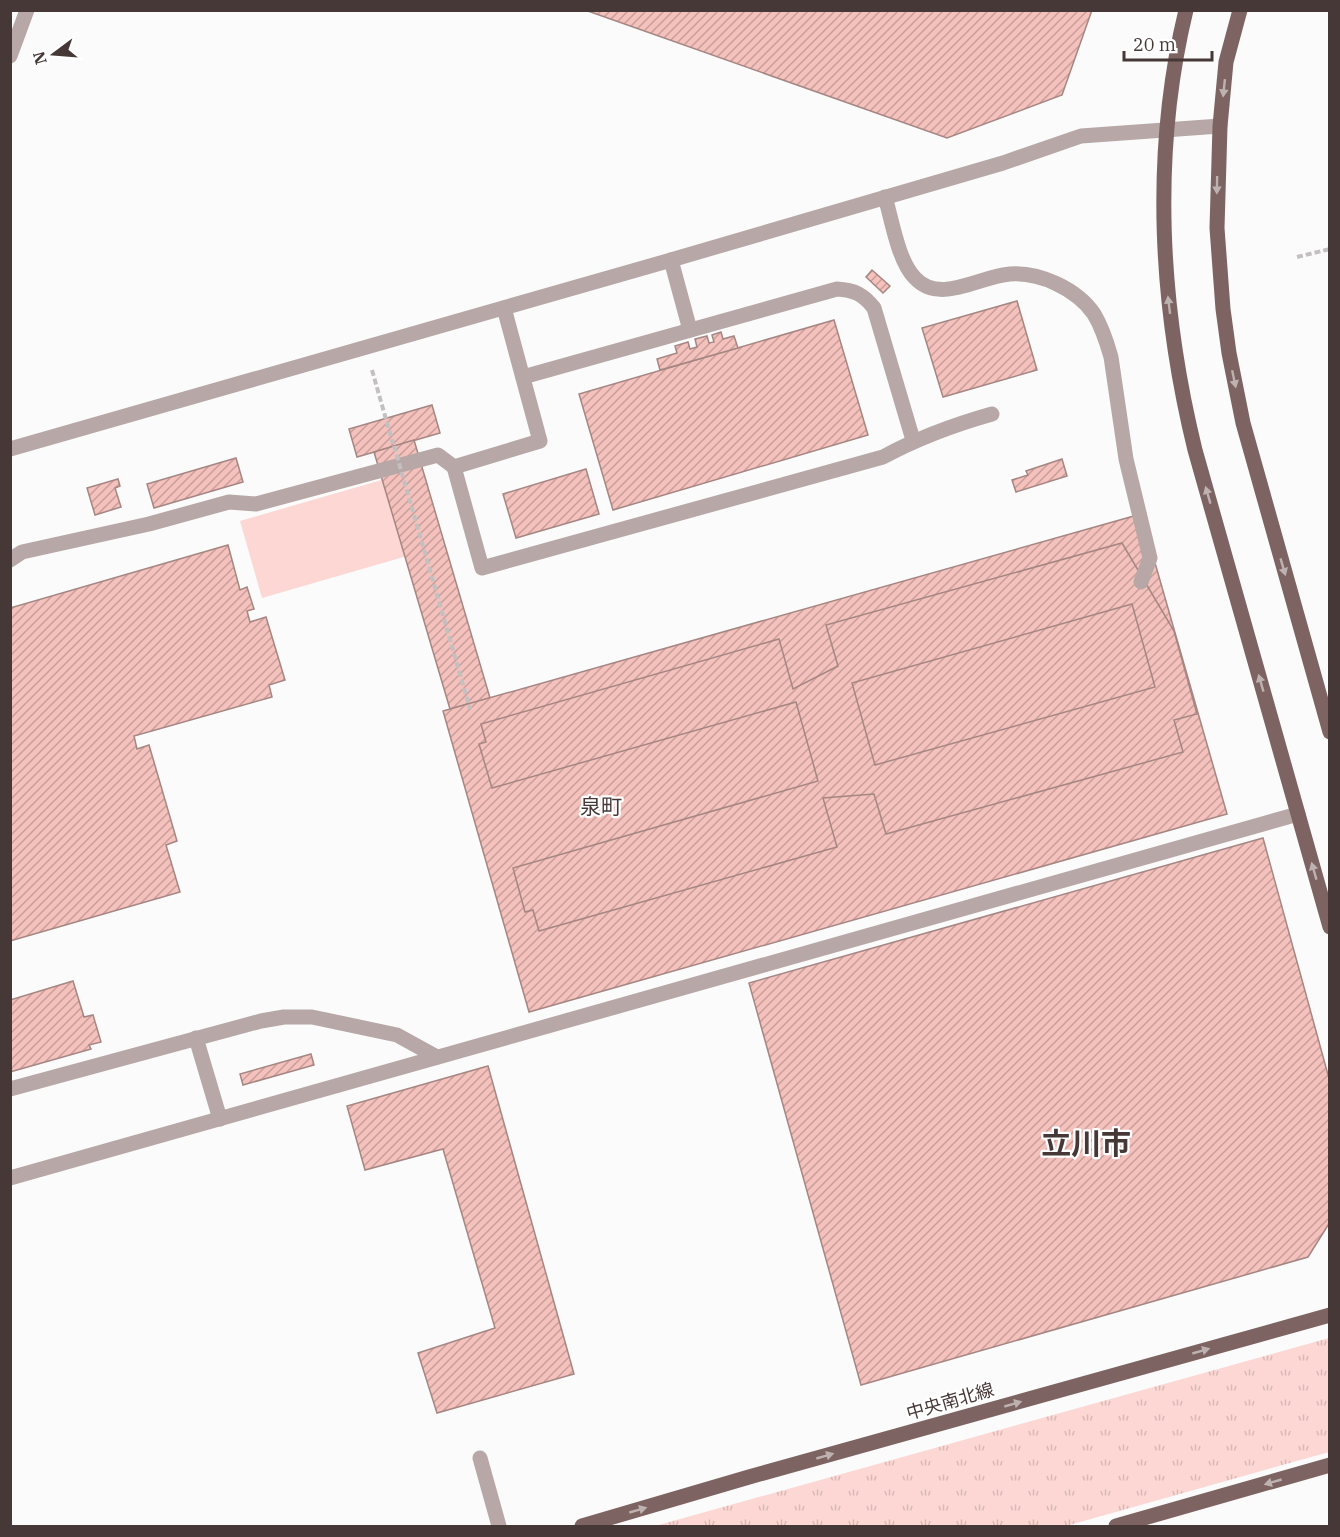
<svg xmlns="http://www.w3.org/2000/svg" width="1340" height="1537" font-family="'IBM Plex Serif','Noto Sans JP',serif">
	<defs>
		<pattern id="grass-tufts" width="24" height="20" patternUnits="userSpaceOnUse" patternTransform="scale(1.5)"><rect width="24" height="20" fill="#fcd7d4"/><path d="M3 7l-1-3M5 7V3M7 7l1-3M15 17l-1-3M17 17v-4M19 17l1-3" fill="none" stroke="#d9b9b7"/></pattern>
		<pattern id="building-hatch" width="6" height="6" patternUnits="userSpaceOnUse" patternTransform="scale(1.5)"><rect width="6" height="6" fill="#f5c1bc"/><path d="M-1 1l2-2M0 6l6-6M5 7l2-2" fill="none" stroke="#c89e9a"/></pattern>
	</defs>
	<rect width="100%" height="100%" fill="#fbfbfb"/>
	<path fill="url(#grass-tufts)" d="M1329,1338v114l-263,74h-411z"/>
	<path fill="#fcd7d4" d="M385,479l22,77 -145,42 -22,-77z"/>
	<g fill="url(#building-hatch)" stroke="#a58683" stroke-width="1.5" fill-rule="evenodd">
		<path d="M585,10h507l-30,85 -115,43z"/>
		<path d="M872,270l18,16 -7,7 -17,-16z"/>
		<path d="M1017,301l20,69 -94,27 -21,-69z"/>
		<path d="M834,320l34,115 -255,75 -34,-116z"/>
		<path d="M721,332l2,7 11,-3 4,12 -78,22 -3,-11 20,-6 -2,-7 13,-4 2,7 7,-2 -2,-8 12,-3 2,7 5,-1 -2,-7z"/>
		<path d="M432,405l8,28 -83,24 -8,-28z"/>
		<path d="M414,440l76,258 -40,11 -76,-257z"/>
		<path d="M236,458l7,24 -89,26 -7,-24z"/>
		<path d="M1062,459l5,17 -51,16 -4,-12 16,-5 -2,-4z"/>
		<path d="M586,469l13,45 -83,24 -13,-44z"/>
		<path d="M118,479l2,7 -5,2 6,19 -26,8 -8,-27z"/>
		<path d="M1141,514l86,300 -698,198 -86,-301z"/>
		<path d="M1122,543l52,88 23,83 -23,6 9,32 -297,82 -12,-40 -51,4 14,49 -298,84 -6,-21 -8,2 -12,-44 305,-87 -22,-79 -304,86 -13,-44 7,-2 -5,-18 298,-85 14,50 45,-23 -12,-41zM1132,604l23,83 -280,78 -23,-82z"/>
		<path d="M228,545l12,45 7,-3 7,22 -7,2 3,11 16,-5 19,63 -16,5 3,12 -138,39 3,13 12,-4 28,96 -11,4 14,47 -170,49v-333z"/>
		<path d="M1263,838l67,244v140l-22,35 -447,128 -112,-402z"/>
		<path d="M73,981l11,36 9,-2 8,27 -12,3 2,4 -81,23v-72z"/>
		<path d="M311,1054l3,11 -71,20 -3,-11z"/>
		<path d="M488,1066l86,308 -137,39 -19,-60 77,-25 -52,-179 -78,21 -18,-64z"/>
	</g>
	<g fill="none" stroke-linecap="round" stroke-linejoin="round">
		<g stroke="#c4c0c0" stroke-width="4" stroke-dasharray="6 3" stroke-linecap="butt">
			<path d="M1297,257l33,-8"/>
			<path d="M372,370l21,74"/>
		</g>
		<g stroke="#b7a8a7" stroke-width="15">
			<path d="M10,56l17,-46"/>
			<path d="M885,197c7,23 13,64 30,81 25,27 65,-2 95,-4 30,-2 67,15 84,40 8,13 13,29 17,43l15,102 24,99 -9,24"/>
			<path d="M671,260l19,70"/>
			<path d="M504,308l36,133 -86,26 28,101 401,-111c35,-19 70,-32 109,-43"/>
			<path d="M523,377l314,-88c17,1 26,5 37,19l39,132"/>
			<path d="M10,449l661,-189 332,-97 78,-27 139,-10"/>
			<path d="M10,560l12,-8 127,-28 80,-22 27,2 182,-49 16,12"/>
			<path d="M196,1038l24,81"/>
			<path d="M10,1089l251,-68 23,-4h28l85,18 40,22"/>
			<path d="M10,1178l1288,-364"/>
			<path d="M480,1458l19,68"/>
		</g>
		<g stroke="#7d6462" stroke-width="15">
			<path d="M1186,10c-35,145 -26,297 9,440l135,477"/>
			<path d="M1240,10l-14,52 -6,64 -3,102 6,81 6,44 14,70 87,309"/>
			<path d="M582,1526l167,-49 581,-162"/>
			<path d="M1116,1526l214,-61"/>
		</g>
		<path stroke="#c4c0c0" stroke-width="4" stroke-dasharray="6 3" stroke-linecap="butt" d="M394,446l76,263"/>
	</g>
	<defs><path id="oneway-solid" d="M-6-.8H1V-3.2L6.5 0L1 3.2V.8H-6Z" transform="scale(1.5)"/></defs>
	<g fill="#beb2b0">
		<use href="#oneway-solid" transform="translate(1224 88) rotate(96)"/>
		<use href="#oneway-solid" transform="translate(1217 185) rotate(91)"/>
		<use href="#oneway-solid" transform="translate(1169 305) rotate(-97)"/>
		<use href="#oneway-solid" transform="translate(1234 379) rotate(78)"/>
		<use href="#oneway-solid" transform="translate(1208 495) rotate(-106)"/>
		<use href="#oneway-solid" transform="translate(1283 567) rotate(74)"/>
		<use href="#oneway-solid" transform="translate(1261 683) rotate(-106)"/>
		<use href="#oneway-solid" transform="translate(1314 871) rotate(-106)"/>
		<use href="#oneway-solid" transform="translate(1201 1351) rotate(-16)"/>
		<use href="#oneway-solid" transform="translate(1013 1404) rotate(-16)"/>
		<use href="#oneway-solid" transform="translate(825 1456) rotate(-16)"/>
		<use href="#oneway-solid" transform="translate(1273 1482) rotate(164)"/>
		<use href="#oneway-solid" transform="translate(638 1510) rotate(-16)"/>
	</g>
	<g text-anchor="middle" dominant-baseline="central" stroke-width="4.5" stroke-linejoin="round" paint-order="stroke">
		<g font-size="18" fill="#463837" stroke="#fff">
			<text transform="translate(950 1401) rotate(-16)">中央南北線</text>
		</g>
		<g font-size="21" fill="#463837" stroke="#fff">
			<text x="601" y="806">泉町</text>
		</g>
		<g font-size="30" font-weight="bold" fill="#463837" stroke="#fff">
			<text x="1086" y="1142">立川市</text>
		</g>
	</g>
	<rect width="1340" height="1537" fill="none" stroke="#463837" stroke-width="24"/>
	<g transform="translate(54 54) rotate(254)" stroke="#ffffff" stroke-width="4.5" paint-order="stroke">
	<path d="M0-4.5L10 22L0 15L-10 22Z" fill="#463837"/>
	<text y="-9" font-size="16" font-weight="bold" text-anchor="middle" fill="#463837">N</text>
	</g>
	<path d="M1124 51v9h88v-9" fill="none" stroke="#463837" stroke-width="3"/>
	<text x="1133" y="51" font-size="18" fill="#463837" stroke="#ffffff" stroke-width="4.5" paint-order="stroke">20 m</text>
</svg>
